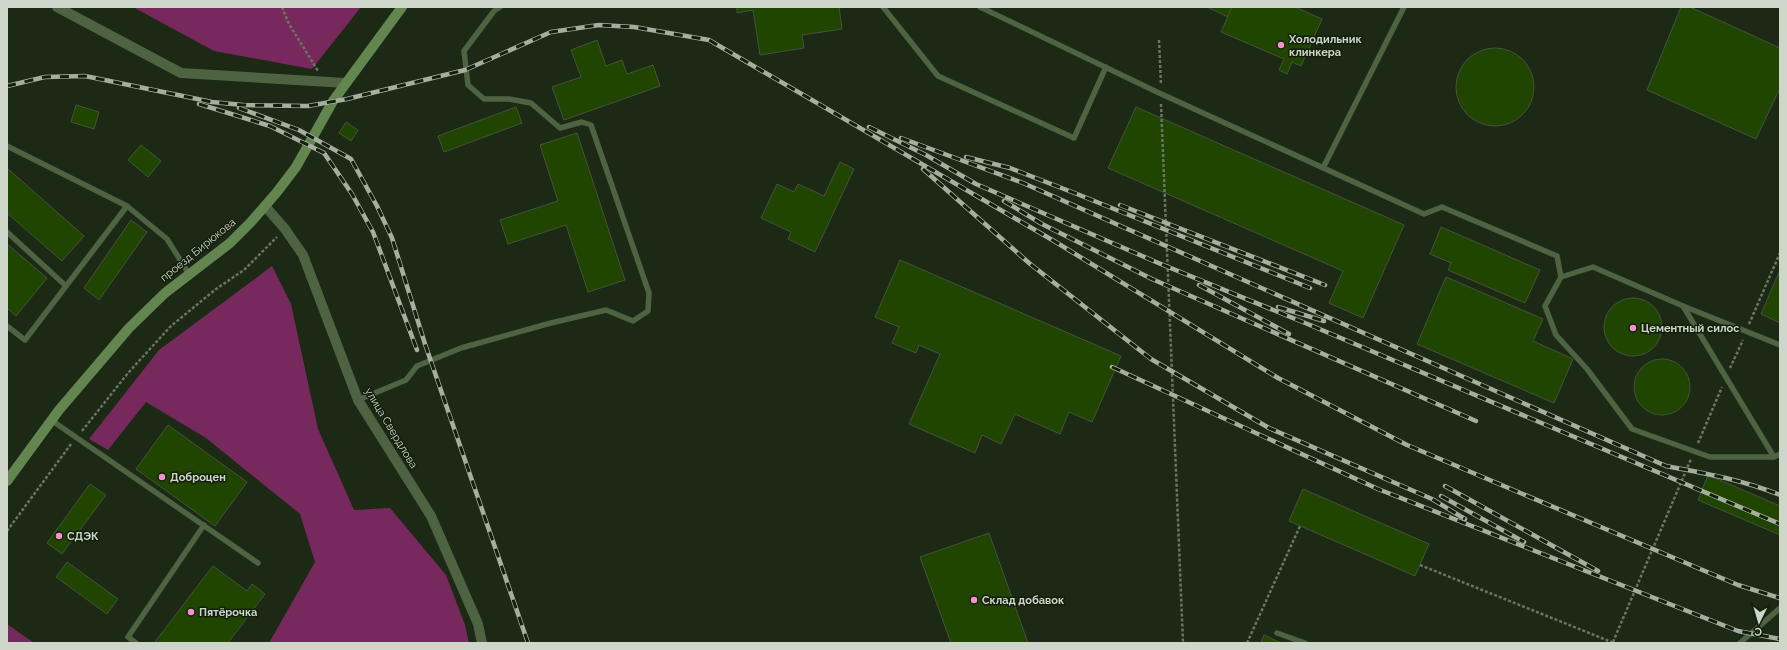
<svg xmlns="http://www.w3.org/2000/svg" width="1787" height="650" font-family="Raleway,sans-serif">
	<rect width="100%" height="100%" fill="#1c2915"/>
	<g fill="#77295d">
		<path d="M133,7h228l-49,62 -98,-18z"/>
		<path d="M272,266l19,38 27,125 36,81 36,-2 56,67 19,50 4,18h-200l46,-81 -15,-48 -94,-76 -60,-36 -38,48 -19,-11 70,-89z"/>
		<path d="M7,624l27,19h-27z"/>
	</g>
	<g fill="#1f4500" stroke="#45533d">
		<path d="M737,7h102l3,22 -40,6 2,13 -44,7 -7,-45 -16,3z"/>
		<path d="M1207,7h25l-4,10z"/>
		<path d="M1232,7h63l27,12 -21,47 -9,-4 -5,12 -8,-4 5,-11 -63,-27z"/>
		<path d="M1681,7h9l90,41v40l-24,51 -109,-49z"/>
		<path d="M597,40l9,26 16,-6 5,14 26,-9 7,21 -96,34 -12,-33 29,-10 -10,-27z"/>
		<circle cx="1495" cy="87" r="39"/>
		<path d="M76,105l23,7 -5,17 -23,-7z"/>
		<path d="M516,107l6,16 -78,29 -6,-16z"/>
		<path d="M1136,107l268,118 -41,93 -34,-15 14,-32 -235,-103z"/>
		<path d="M346,122l12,8 -7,11 -12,-8z"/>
		<path d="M577,133l48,147 -37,12 -22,-67 -58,19 -8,-24 58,-19 -18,-56z"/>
		<path d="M141,145l20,16 -13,16 -20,-17z"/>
		<path d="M840,162l14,7 -39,83 -27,-13 3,-7 -30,-14 16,-34 17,8 4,-8 26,12z"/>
		<path d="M7,168l77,68 -22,25 -55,-48z"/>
		<path d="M131,220l16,12 -48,68 -15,-12z"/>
		<path d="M1441,227l99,43 -15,33 -77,-33 3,-7 -21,-9z"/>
		<path d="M7,244l40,34 -31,38 -9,-8z"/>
		<path d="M900,260l221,96 -29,66 -23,-10 -9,22 -45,-20 -14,30 -19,-9 -7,18 -66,-29 31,-70 -21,-9 -3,8 -24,-10 7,-16 -24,-10z"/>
		<path d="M1780,270v53l-19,-9z"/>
		<path d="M1446,277l97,42 -10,22 40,18 -19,44 -137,-59z"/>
		<circle cx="1633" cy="327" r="29"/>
		<circle cx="1662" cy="387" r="28"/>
		<path d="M168,425l79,57 -32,44 -79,-57z"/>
		<path d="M1708,475l72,31v29l-82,-35z"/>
		<path d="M90,484l16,11 -44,59 -15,-11z"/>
		<path d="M1303,489l126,55 -14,32 -126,-55z"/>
		<path d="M989,533l39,110h-77l-31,-86z"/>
		<path d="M67,562l51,37 -11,15 -51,-37z"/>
		<path d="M213,566l34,25 5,-7 13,10 -37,49h-74z"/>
		<path d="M1264,635l17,8h-20z"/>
	</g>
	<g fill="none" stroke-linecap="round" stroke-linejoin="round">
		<g stroke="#6a7564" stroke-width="2.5" stroke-dasharray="3 2" stroke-linecap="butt">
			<path d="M282,7l7,17 29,47"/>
			<path d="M1159,40l2,45"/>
			<path d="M1161,104l22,539"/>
			<path d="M1749,324l31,-71"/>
			<path d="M1730,368l13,-28"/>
			<path d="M82,431l46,-58 43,-47 45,-37 28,-19 33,-33"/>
			<path d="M1698,443l24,-56"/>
			<path d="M7,531l64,-87"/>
			<path d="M1420,565l194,78"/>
			<path d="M1613,642l78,-183"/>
			<path d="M1247,643l53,-117"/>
		</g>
		<g stroke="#4d6341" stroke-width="5.5">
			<path d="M883,7l55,69 136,62 32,-71"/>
			<path d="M980,7l177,85 267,122 18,-7 115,49 4,21"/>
			<path d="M7,146l120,60"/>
			<path d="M1323,168l81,-161"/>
			<path d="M7,232l59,54"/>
			<path d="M1683,306l97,39"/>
			<path d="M7,326l18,14 102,-134 40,33 22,35"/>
			<path d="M358,400l48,-20 11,-14 44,-18 90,-25 55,-13 27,11 15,-10 1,-18 -58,-168 -9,-3 -22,6 -29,-25 -22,-4h-25l-16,-14 -4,-34 30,-40 6,-4"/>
			<path d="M51,420l207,143"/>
			<path d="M1774,457l-91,-151 -90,-39 -32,10 -16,29 11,29 31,34 45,60 78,28h64l6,-3"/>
			<path d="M1277,633l28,10"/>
			<path d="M136,643l-8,-6 76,-112"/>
			<path d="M1740,643l40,-35"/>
		</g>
		<g stroke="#4d6341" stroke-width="10">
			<path d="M57,7l124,66 165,10"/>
			<path d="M265,206l20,23 18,26 55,145 73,116 47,108 4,19"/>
		</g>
		<path stroke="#63854f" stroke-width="10" d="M7,481l52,-71 70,-82 36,-35 65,-50 21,-21 26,-30 19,-25 37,-66 69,-94"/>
		<defs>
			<g id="rail">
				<path d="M7,86l38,-9 40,-1 127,26 31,3 65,1 39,-7 118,-29 86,-38 48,-7 35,2 75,13 345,201 224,137 129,67 331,140 42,13"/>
				<path d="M199,104l71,22 54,27 28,41 21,38 44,118"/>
				<path d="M239,108l60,22 52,29 26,47 15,32 33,106 103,299"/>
				<path d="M869,127l57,28 50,29 180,78 154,63 470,199"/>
				<path d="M901,138l122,45 643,283c38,7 77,14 114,29"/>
				<path d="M966,157l44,11 67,26 233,94"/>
				<path d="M923,169l106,94 122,96 118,69 163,71 33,20"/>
				<path d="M1004,201l38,23 110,55 324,142"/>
				<path d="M1120,205l205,80"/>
				<path d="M1199,285l90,49"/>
				<path d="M1278,307l46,14"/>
				<path d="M1112,367l266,122 360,142 42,8"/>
				<path d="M1445,486l153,85"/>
				<path d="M1441,496l83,46"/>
			</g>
		</defs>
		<use href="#rail" stroke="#a5afa0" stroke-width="4.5"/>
		<use href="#rail" stroke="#131f0c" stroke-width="3" stroke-dasharray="9" stroke-linecap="butt"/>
	</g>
	<g fill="#f690cf" stroke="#131f0c" stroke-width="1.5">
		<circle cx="1281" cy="45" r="4"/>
		<circle cx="1633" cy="328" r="4"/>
		<circle cx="162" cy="477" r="4"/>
		<circle cx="59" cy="536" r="4"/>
		<circle cx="974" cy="600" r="4"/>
		<circle cx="191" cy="612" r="4"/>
	</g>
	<g text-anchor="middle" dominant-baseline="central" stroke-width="3" stroke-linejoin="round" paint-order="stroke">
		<g font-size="11" font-weight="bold" fill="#ced6c9" stroke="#131f0c" text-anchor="start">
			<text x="1289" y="39">Холодильник<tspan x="1289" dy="13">клинкера</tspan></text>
			<text x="1641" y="328">Цементный силос</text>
			<text x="170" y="477">Доброцен</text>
			<text x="67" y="536">СДЭК</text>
			<text x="982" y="600">Склад добавок</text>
			<text x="199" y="612">Пятёрочка</text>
		</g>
		<g font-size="11" fill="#ced6c9" stroke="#131f0c">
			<text transform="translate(198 250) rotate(-39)">проезд Бирюкова</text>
			<text transform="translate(391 428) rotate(59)">улица Свердлова</text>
		</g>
	</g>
	<rect width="1787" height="650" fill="none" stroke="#ced6c9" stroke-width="16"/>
	<g transform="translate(1759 622) rotate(185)" stroke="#131f0c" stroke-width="3" paint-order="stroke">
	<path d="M0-3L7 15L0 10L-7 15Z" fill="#ced6c9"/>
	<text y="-6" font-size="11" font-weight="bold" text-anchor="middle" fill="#ced6c9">С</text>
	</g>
</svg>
